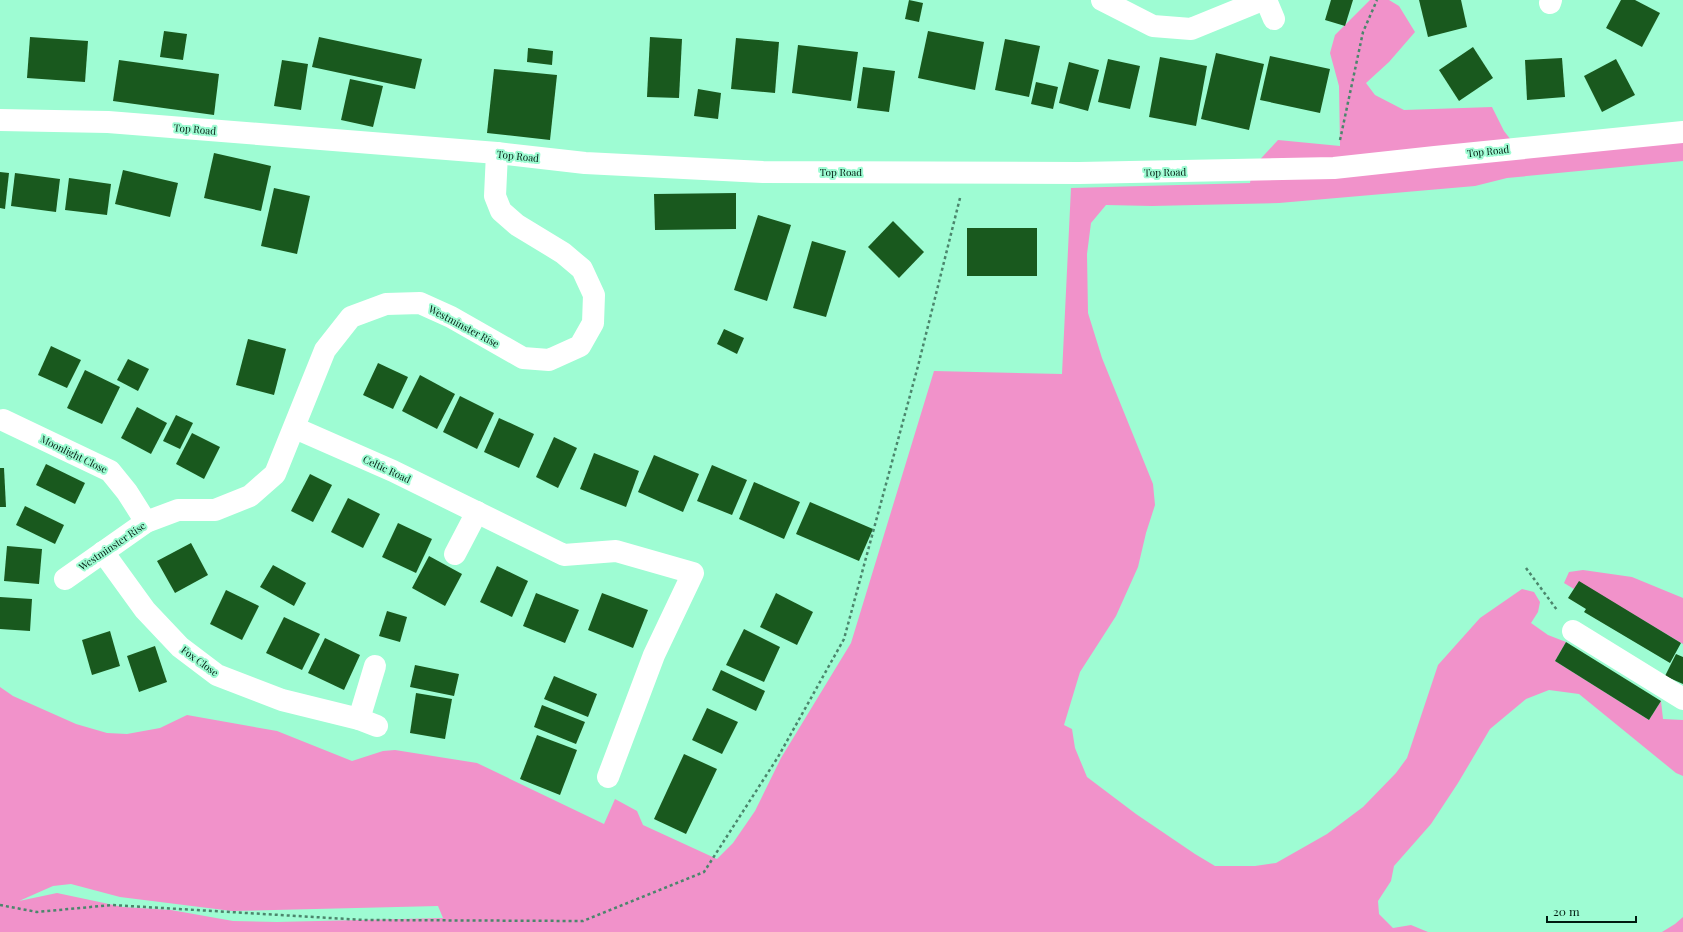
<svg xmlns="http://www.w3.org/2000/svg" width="1683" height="932" font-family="'Playfair Display',serif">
	<rect width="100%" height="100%" fill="#9efcd3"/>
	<g fill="#f192ca" fill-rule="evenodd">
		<path d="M1370,0h19l10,6 16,26 -26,30 -23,21 9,12 29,15 88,-3 12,24 14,18 165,-8v20l-176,17 -32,8 -196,17 -127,3 -46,-1 -15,18 -4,31 1,59 14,45 51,126 2,21 -9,28 -8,34 -22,49 -36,56 -16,53 8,4 3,19 12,29 49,37 59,40 20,12h40l21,-3 51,-29 36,-27 33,-34 11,-15 31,-93 42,-47 42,-29 12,3 6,10 -2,10 -7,11 17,12 18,7 -11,19 94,59 12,-19 2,18 20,1v56l-7,-3 -97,-79 -30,-4 -23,9 -36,30 -32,54 -27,41 -37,42 -3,15 -13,20 1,13 14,14 18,-3 17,7h-1428v-245l13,9 63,28 31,9 20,1 33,-6 27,-13 90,16 75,30 31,-10 12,-1 82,13 127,61 11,-25 22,12 6,14 74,34 16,-16 22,-32 26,-53 70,-115 83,-272 128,3 9,-186 179,-5 3,-16 25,-27 62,6 -1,-60 -9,-33 5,-18zM71,884l49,13 112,14 206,-5 5,12 -166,4 -44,-1 -62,-11 -48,-3 -66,-14 -38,8 34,-15z"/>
		<path d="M1583,570l49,7 51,21v46l-104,-62 -5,7 -10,-6 5,-11z"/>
		<path d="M1683,917v15h-21l13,-8z"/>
	</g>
	<g fill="#19591e">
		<path d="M909,0l14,3 -4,19 -14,-3z"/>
		<path d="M1331,0h22l-8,26 -20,-6z"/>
		<path d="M1419,0h42l6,27 -39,10z"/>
		<path d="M1621,0h14l25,13 -18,34 -36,-19z"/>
		<path d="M164,31l23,3 -4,26 -23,-3z"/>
		<path d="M928,31l56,11 -9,48 -57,-12z"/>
		<path d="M30,37l58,4 -3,41 -58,-4z"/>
		<path d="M319,37l103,22 -7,30 -103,-22z"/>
		<path d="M650,37l32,2 -3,59 -32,-1z"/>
		<path d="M736,38l43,4 -4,51 -44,-4z"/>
		<path d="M1005,39l35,7 -11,51 -34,-7z"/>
		<path d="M798,45l60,7 -7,49 -59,-8z"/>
		<path d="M1473,47l20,31 -34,23 -20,-31z"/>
		<path d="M528,48l25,3 -1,14 -25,-3z"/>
		<path d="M1216,53l48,11 -15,66 -48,-11z"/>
		<path d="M1270,56l60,13 -10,44 -60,-13z"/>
		<path d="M1160,57l47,9 -11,60 -47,-9z"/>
		<path d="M1562,58l3,39 -38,3 -2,-40z"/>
		<path d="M1108,59l32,7 -10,43 -32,-7z"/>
		<path d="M1616,59l19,36 -33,17 -18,-36z"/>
		<path d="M119,60l100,14 -5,41 -101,-14z"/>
		<path d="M282,60l26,4 -7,46 -27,-4z"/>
		<path d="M1069,62l30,8 -11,41 -29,-8z"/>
		<path d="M863,67l32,4 -6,41 -32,-4z"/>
		<path d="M494,69l63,6 -7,65 -63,-7z"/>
		<path d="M350,79l33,7 -10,41 -32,-7z"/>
		<path d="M1036,82l22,5 -5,22 -22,-5z"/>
		<path d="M698,89l23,4 -3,26 -24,-3z"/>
		<path d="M214,153l57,13 -10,45 -57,-13z"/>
		<path d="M123,170l55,13 -8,34 -55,-13z"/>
		<path d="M0,172l9,1 -4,36 -5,-1z"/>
		<path d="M15,173l45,6 -4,33 -45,-6z"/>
		<path d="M69,178l42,6 -4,31 -42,-5z"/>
		<path d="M274,188l36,8 -13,58 -36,-8z"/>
		<path d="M736,193v36l-81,1 -1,-36z"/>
		<path d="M758,215l33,10 -24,76 -33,-11z"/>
		<path d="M893,221l31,31 -25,26 -31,-31z"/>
		<rect x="967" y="228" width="70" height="48"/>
		<path d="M812,241l34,10 -20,66 -33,-9z"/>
		<path d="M724,329l20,9 -7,16 -20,-10z"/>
		<path d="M248,339l38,10 -12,46 -38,-10z"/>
		<path d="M51,346l30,14 -14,28 -29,-13z"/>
		<path d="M128,359l21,10 -11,22 -21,-11z"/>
		<path d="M378,363l30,14 -15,32 -30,-14z"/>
		<path d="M85,370l35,17 -18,37 -35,-16z"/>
		<path d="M420,375l35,19 -18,35 -35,-18z"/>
		<path d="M460,396l34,17 -17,36 -34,-17z"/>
		<path d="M137,407l30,16 -16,31 -30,-16z"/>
		<path d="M176,415l17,8 -13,26 -17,-8z"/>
		<path d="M499,418l35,16 -15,34 -35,-16z"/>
		<path d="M192,433l28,14 -16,32 -28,-15z"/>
		<path d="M554,437l23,11 -19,40 -22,-11z"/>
		<path d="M594,453l45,18 -13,36 -46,-18z"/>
		<path d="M654,455l45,19 -16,38 -45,-20z"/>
		<path d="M46,464l39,19 -10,21 -39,-19z"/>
		<path d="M712,465l35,15 -15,35 -35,-14z"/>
		<path d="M0,468h4l2,39h-6z"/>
		<path d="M310,474l22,11 -19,37 -22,-11z"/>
		<path d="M754,482l46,20 -16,37 -45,-20z"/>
		<path d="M348,498l32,16 -17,34 -32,-16z"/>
		<path d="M810,502l63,27 -14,32 -63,-27z"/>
		<path d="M25,506l39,19 -9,19 -39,-19z"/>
		<path d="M398,523l34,16 -16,34 -34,-16z"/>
		<path d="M191,543l17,32 -33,18 -18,-32z"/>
		<path d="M7,546l35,3 -3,35 -35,-3z"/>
		<path d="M429,556l33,18 -17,32 -33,-18z"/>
		<path d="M273,565l33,18 -12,23 -34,-19z"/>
		<path d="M497,566l31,15 -16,36 -32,-15z"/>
		<path d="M1579,581l102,62 -11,20 -86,-51 2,-3 -18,-11z"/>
		<path d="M226,590l33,16 -17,34 -32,-16z"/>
		<path d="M536,593l43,17 -14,33 -42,-17z"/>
		<path d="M602,593l46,17 -15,38 -45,-18z"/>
		<path d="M776,593l37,19 -16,33 -37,-18z"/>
		<path d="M0,597l32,2 -2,32 -30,-2z"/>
		<path d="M387,611l20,6 -7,25 -21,-6z"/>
		<path d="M284,617l36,17 -18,36 -36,-17z"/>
		<path d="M744,629l36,18 -16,35 -38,-17z"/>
		<path d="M110,631l10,35 -28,9 -10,-35z"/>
		<path d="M325,638l35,17 -16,35 -36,-17z"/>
		<path d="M1566,642l95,59 -12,19 -94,-59z"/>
		<path d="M155,646l12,36 -28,10 -12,-36z"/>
		<path d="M1676,654l7,3v27l-18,-8z"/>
		<path d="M415,665l44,9 -5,22 -44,-9z"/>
		<path d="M721,670l44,21 -9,20 -44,-21z"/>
		<path d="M554,676l43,18 -9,23 -44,-18z"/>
		<path d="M416,693l36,6 -7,40 -35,-6z"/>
		<path d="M542,705l43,17 -9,22 -42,-17z"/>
		<path d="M707,708l31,14 -16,32 -30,-14z"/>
		<path d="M537,735l40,15 -17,45 -40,-16z"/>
		<path d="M684,754l33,15 -31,65 -32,-15z"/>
	</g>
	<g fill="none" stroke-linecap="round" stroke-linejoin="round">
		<g stroke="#4b866c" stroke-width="2.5" stroke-dasharray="3 3" stroke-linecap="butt">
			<path d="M1340,140l23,-108 14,-32"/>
			<path d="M1526,568l31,42"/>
			<path d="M0,905l37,7 75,-7 252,15 219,1 121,-49 74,-115 66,-118 74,-273 42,-168"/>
		</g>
		<g stroke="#fff" stroke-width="22">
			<path d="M1102,0l51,26 38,3 71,-29"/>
			<path d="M1266,0l8,19"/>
			<path d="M1550,3l1,-3"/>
			<path d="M0,120l108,2 389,31 88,10 178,9 316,1 255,-5 101,-11 248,-25"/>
			<path d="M3,420l107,51 17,21 19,30"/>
			<path d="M295,428l98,43 171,84 52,-4 77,22 -39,82 -46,122"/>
			<path d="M103,552l42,58 35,37 37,28 65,25 77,19 18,7"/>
			<path d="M455,554l22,-42"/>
			<path d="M65,579l81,-57 32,-12h37l35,-14 25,-22 50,-124 26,-33 35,-13 34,-1 31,14 72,41 26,2 31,-14 13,-23 1,-28 -12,-26 -19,-16 -46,-28 -16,-14 -6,-15 2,-43"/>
			<path d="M1573,631l110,68"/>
			<path d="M359,719l16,-53"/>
		</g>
	</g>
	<g text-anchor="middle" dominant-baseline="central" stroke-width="4" stroke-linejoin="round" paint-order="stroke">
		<g font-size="10" fill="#001b10" stroke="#9efcd3">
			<text transform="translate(195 129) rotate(5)">Top Road</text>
			<text transform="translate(1488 151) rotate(-6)">Top Road</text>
			<text transform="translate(518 156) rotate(6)">Top Road</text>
			<text x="841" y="172">Top Road</text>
			<text transform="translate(1165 172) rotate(-1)">Top Road</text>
			<text transform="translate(464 326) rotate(28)">Westminster Rise</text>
			<text transform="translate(74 454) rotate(26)">Moonlight Close</text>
			<text transform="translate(387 469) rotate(25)">Celtic Road</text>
			<text transform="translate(112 546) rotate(-34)">Westminster Rise</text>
			<text transform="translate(200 661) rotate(36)">Fox Close</text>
		</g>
	</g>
	<path d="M1547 916v6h89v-6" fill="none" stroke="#001b10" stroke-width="2"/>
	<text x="1553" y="916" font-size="12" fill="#001b10" stroke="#9efcd3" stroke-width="3" paint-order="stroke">20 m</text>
</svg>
